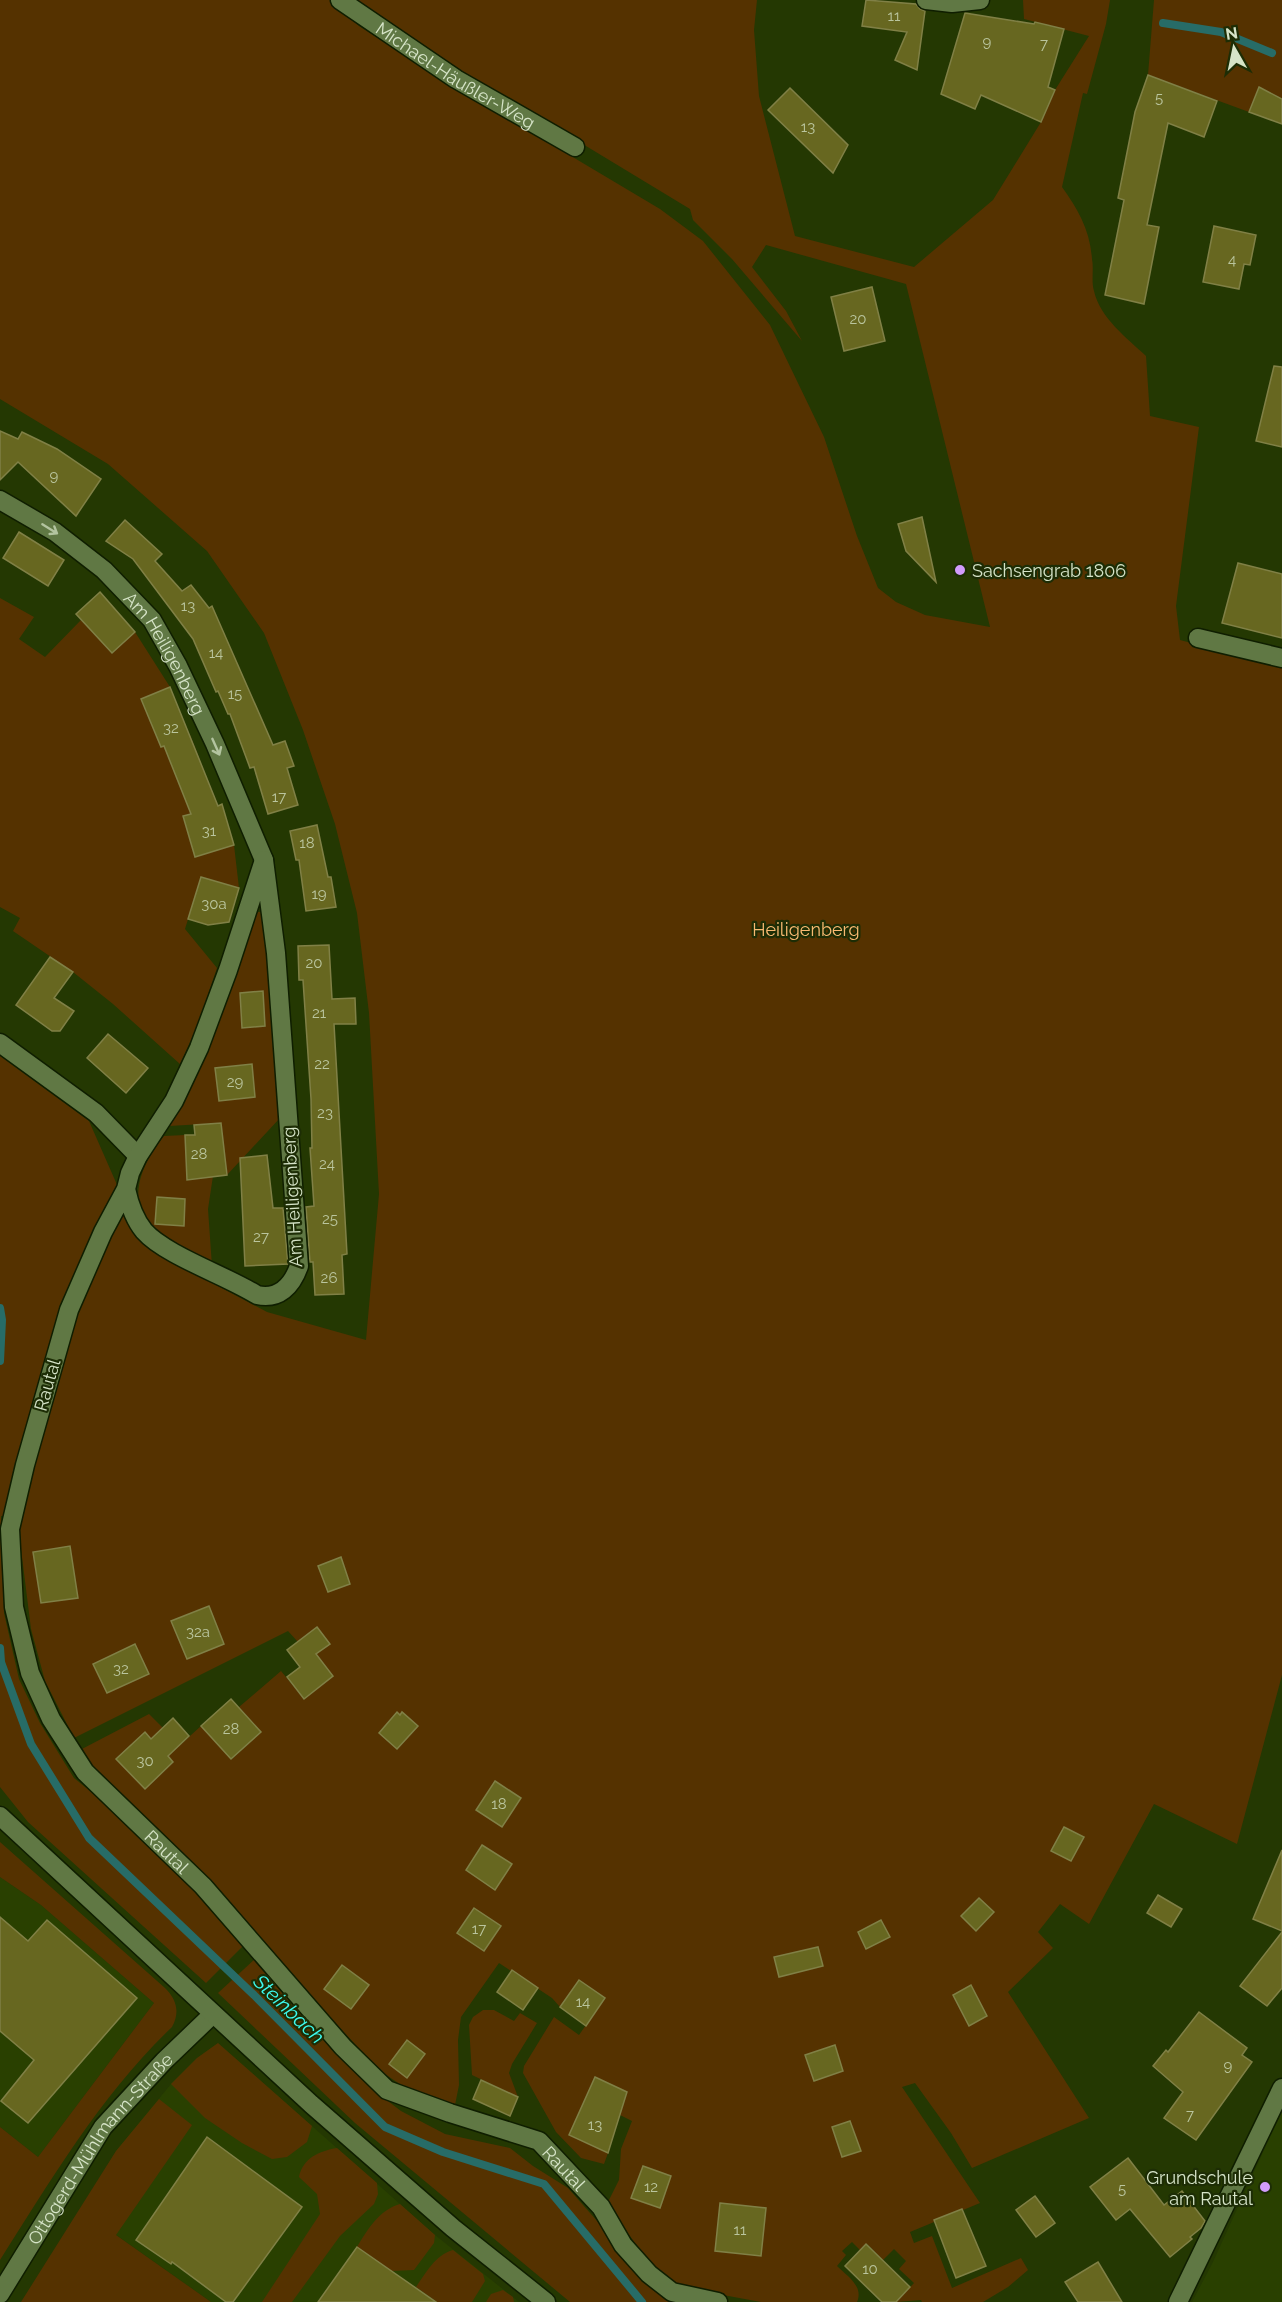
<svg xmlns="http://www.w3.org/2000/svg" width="1282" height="2302" font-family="Raleway,sans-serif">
	<rect width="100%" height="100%" fill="#243802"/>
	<g fill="#294000">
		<path d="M0,1877l41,28 113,98 -116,154 -38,-30z"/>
		<path d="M218,2043l217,192 84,67h-308l-130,-92 35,-59 55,-67 26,-26z"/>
		<path d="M1282,2111v191h-90l20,-38z"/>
	</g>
	<g fill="#553200" fill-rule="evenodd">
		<path d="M0,0h331l28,26 93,59 208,124 43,32 67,84 54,112 33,99 21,52 18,14 29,13 65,12 -84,-343 -140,-39 -14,22 34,44 16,30 -70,-82 -39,-39 -3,-11 -228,-138 -106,-71h401l-3,30 5,66 36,140 119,31 79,-67 48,-78 14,-32 34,-54 -65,-17 -1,-19h87l-4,24 -19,70 -4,-1 -21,94c16,22 28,43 30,72 2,10 -1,22 2,32 6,27 33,47 52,65l4,60 49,11 -23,179 4,34 102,27v1008l-45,169 -83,-40 -65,120 -29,-20 -22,28 15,16 -45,44 81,126 -117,50 -21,-35 -36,-50 -13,4 78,116 -70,29 4,11 18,-7 20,52 69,-30 7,12 -20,17 -25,15h-61l-1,-2 -25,2 18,-19 -15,-14 7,-8 -12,-12 -11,11 -16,-16 -7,6 -8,-8 -10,9 4,4 -9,11c10,10 27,20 20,36h-96l-87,-16 -19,-15 -48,-67 12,-24 2,-31 11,-28 -12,-6 7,-23 -32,-14 -26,57 39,18 -4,11 -23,-6 -25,-26 -33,-59 1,-7 30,-49 25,18 26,-37 -26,-18 -19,27 -8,-9 -53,-35 -38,54 -3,23 1,45 -5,25 -44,-19 -31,-21 -129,-139 -154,-160 -16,-21 69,-36 31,31 21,-19 31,33 29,-27 -22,-25 42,-36 23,28 29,-23 -17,-22 14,-10 -13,-16 -19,14 -10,-11 -214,107 -29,-57 -14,-52 -14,-112 -16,-1 3,97 15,66 21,44 34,55 59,48 112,118 -39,39 -178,-161 -28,-35v-731l89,65 29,66 3,25 50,49 96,51 99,28 13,-146 -10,-181 -12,-100 -22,-89 -32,-94 -39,-97 -57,-82 -99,-87 -108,-65z"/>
		<path d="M1154,0h128v99l-23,-12 -10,25 -101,-37z"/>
		<path d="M0,598l34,19 -15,22 26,18 36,-37 31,33 23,-21 35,55 -29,12 20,48 29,-12 10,25 -26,10 17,44 -8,3 12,39 39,-11 5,43 -38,-11 -16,52 32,39 -20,59 -17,37 -67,-60 -40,-32 -60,-41 7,-13 -20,-11z"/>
		<path d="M258,912h5l3,4 14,202 -53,57 -6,-52 -52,3 28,-53 57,-158zM251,1064l4,33 -36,4 -3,-33z"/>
		<path d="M185,1135l2,38 26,3 -5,33 4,57c-15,-8 -46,-22 -57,-33 -30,-33 -15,-66 9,-97zM157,1197l28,2 -2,27 -28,-2z"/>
		<path d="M0,1842l165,146c12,12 15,24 7,39 -70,67 -120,151 -172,233v-133l38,30 116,-154 -113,-98 -41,-28z"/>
		<path d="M256,1958l37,47 79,84 29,22 44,23 65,14 23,18 35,22 37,42 84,72h-119l-215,-179 -137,-130z"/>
		<path d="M483,2010h11l20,11 6,-8 17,10 -25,41 -3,9 9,24 -46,-22 -3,-50 4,-8z"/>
		<path d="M218,2043l94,83 -5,16 -20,15 -15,2 -30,-16 -37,-25 -34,-34 26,-26z"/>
		<path d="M159,2099l33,26 -76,110 95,67h-190l95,-151z"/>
		<path d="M337,2148l40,35 1,11 -4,10 -34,32 -48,66h-30l58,-88 -3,-20 -18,-17c4,-19 20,-26 38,-29z"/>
		<path d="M400,2204l35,31 -1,8 -20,27 -22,1 -35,-24c11,-18 22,-37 43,-43z"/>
		<path d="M453,2250l30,24 2,7 -13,21h-35l-21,-15c10,-14 19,-32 37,-37z"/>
		<path d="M503,2290l10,7 1,5h-28l5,-8z"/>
	</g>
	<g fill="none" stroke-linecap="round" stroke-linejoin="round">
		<g stroke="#276c67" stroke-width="8">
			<path d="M1163,23l58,9 51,21"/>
			<path d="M0,1308l2,12 -2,41"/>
			<path d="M0,1648l1,14 30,82 58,94 165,157 131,132 58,25 101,32 98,118"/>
		</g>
	</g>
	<g fill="#676720" stroke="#808046" stroke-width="1.5">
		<path d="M866,0l50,4 4,5 5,2 -8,59 -22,-10 12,-28 -45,-6z"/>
		<path d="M965,13l69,11 1,-2 29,7 -16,58 7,3 -14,32 -60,-27 -6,14 -34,-15z"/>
		<path d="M1148,75l69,26 -13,36 -36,-14 -21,102 12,2 -15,77 -39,-9 19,-95 -6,-2 17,-86z"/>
		<path d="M1259,87l23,12v25l-33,-12z"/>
		<path d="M790,88l58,57 -15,28 -65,-63z"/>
		<path d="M1214,226l42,9 -6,30 -6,-1 -5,25 -36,-7z"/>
		<path d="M872,287l13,54 -41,10 -13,-54z"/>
		<path d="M1274,366l8,1v80l-26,-6z"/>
		<path d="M0,431l18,8 4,-7 35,17 44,30 -25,37 -58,-54 -18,18z"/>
		<path d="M922,517l14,65 -30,-31 -8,-27z"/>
		<path d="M125,520l37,34 -7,7 27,30 9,-6 18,23 3,-2 61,139 12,-4 9,25 -7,2 11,37 -30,9 -14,-47 -4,1 -20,-54h-2l-10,-23 -2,1 -23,-53 -60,-80 -27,-18z"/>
		<path d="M19,532l45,28 -16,26 -45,-28z"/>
		<path d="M1238,563l44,11v64l-60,-15z"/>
		<path d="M100,592l35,40 -23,21 -36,-39z"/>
		<path d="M170,687l48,119 4,-2 12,41 -39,12 -12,-41 8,-2 -27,-68 -3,1 -20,-48z"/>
		<path d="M317,825l11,52h3l5,30 -30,4 -7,-51h-3l-6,-29z"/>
		<path d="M201,877l38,11 -10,34 -21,3 -20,-6z"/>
		<path d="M329,945l3,54 23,-1 1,26h-22l13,230 -5,1 2,39 -29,1 -2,-33h-3l-4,-55 8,-1 -4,-58h2l-1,-49 -8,-119h-4l-1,-34z"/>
		<path d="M50,957l23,15 -19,26 20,13 -14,20h-8l-36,-26z"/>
		<path d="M263,991l2,35 -23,2 -2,-35z"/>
		<path d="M108,1034l40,34 -22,25 -39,-35z"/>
		<path d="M252,1064l3,33 -36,4 -4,-33z"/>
		<path d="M221,1123l6,52 -40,5 -2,-45h10l-1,-10z"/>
		<path d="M267,1155l6,53h10l5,56 -43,2 -5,-108z"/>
		<path d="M157,1197l28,2 -1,27 -29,-2z"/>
		<path d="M70,1546l8,52 -37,5 -8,-51z"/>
		<path d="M341,1557l9,27 -22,8 -10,-26z"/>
		<path d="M209,1606l15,38 -37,15 -16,-38z"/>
		<path d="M317,1627l13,17 -14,10 17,22 -29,23 -17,-22 13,-10 -13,-17z"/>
		<path d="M135,1644l14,30 -42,19 -14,-29z"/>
		<path d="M231,1699l30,33 -30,27 -30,-33z"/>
		<path d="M397,1712l3,3 2,-3 16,14 -21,23 -18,-16z"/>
		<path d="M173,1718l16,18 -21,20 5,6 -28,27 -29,-30 29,-27 6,7z"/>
		<path d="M495,1781l26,17 -19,29 -26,-17z"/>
		<path d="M1064,1827l20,10 -13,24 -20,-10z"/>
		<path d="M482,1845l30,19 -17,26 -29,-20z"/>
		<path d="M1282,1850v81l-29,-12z"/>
		<path d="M1158,1895l24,14 -11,18 -24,-14z"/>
		<path d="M979,1898l15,14 -18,19 -15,-15z"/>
		<path d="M474,1908l27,18 -17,25 -27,-18z"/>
		<path d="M0,1917l28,24 19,-21 90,78 -109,125 -27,-22 33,-41 -34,-29z"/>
		<path d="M881,1920l9,17 -24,12 -8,-17z"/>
		<path d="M1282,1932v56l-15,18 -27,-20z"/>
		<path d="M818,1947l5,19 -44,11 -5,-20z"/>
		<path d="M342,1965l27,20 -18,24 -27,-20z"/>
		<path d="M512,1970l26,18 -15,22 -26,-18z"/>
		<path d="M579,1980l26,18 -19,28 -26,-19z"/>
		<path d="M971,1985l16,31 -18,10 -16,-31z"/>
		<path d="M1199,2012l48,36 -5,7 10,7 -56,78 -32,-22 19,-26 -30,-26 13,-16 2,2z"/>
		<path d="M407,2040l18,14 -18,24 -18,-14z"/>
		<path d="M835,2045l8,26 -29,10 -9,-26z"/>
		<path d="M595,2077l32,15 -19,61 -39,-18z"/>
		<path d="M481,2080l37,17 -8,19 -37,-17z"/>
		<path d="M850,2121l11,30 -19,6 -10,-30z"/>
		<path d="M207,2137l95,70 -69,95h-7l-54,-40 -1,2 -35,-24z"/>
		<path d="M1128,2158l36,47 18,-14 23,30 -4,7 -11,9 2,2 -22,18 -40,-48 -14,11 -26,-33z"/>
		<path d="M643,2166l28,10 -11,32 -29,-10z"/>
		<path d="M1035,2196l20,27 -19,14 -20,-27z"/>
		<path d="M720,2203l46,5 -5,48 -46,-5z"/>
		<path d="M962,2209l24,57 -30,12 -22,-58z"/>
		<path d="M866,2244l44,43 -14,15h-14l-37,-36z"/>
		<path d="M357,2247l79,55h-118z"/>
		<path d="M1098,2262l24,40h-44l-13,-20z"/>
	</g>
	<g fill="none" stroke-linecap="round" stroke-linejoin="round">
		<defs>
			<g id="minor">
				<path id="s1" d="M340,0l116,79 119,68"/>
				<path d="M926,0l26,3 28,-3"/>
				<path id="s2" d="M0,500l55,32 49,38 48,50 26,46 37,78 49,116"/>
				<path d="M1198,638l84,20"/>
				<path d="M0,1043l96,70 42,43"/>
				<path id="s3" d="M126,1189c3,14 9,31 18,42 21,24 83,45 113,64 22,5 35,-9 42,-29l-23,-313 -12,-93 -36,110 -29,78 -25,53 -36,55 -8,17 -4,16 -23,43 -34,78 -44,155 -15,64 4,78 16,66 21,46 34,53 118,114 140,161 44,43 63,23 89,28 62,66 22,38 26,29 23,18 46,10"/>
				<path id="s4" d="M0,2294l103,-167 61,-66 49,-47"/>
				<path d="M1178,2302l104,-214"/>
			</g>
			<path id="tertiary" d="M0,1816l311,288 142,124 93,74"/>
		</defs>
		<use href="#minor" stroke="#0f1e00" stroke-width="21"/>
		<use href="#tertiary" stroke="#0f1e00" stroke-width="21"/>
		<use href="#minor" stroke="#607844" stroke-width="18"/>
		<use href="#tertiary" stroke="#607844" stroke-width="18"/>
	</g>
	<defs><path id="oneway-shaft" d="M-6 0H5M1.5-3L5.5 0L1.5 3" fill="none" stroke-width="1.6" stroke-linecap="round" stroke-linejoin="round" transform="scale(1.5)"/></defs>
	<g stroke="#b3c4a0">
		<use href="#oneway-shaft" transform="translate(50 529) rotate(32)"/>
		<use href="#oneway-shaft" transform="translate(216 747) rotate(66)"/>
	</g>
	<g fill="#d29cfd" stroke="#1d2d05" stroke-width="2">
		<circle cx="960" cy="570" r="6"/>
		<circle cx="1265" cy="2187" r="6"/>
	</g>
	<g text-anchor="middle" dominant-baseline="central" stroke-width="4.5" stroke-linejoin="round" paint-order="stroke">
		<g font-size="15" fill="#bac59e">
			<text x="894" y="16">11</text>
			<text x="987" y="42">9</text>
			<text x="1044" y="44">7</text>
			<text x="1159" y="98">5</text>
			<text x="808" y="127">13</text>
			<text x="1232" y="260">4</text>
			<text x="858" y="319">20</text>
			<text x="54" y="476">9</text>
			<text x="188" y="606">13</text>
			<text x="216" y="653">14</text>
			<text x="235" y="694">15</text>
			<text x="171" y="728">32</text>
			<text x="279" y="797">17</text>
			<text x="209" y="831">31</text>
			<text x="307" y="843">18</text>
			<text x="319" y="894">19</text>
			<text x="214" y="904">30a</text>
			<text x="314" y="963">20</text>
			<text x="319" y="1013">21</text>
			<text x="322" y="1064">22</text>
			<text x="235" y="1082">29</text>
			<text x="325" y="1113">23</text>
			<text x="199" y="1154">28</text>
			<text x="327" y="1164">24</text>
			<text x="330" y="1219">25</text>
			<text x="261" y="1237">27</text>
			<text x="329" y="1278">26</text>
			<text x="198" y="1632">32a</text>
			<text x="121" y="1669">32</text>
			<text x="231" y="1729">28</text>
			<text x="145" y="1761">30</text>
			<text x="499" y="1804">18</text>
			<text x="479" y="1929">17</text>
			<text x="583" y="2002">14</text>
			<text x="1228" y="2066">9</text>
			<text x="1190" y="2115">7</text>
			<text x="595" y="2125">13</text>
			<text x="651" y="2187">12</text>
			<text x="1122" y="2189">5</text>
			<text x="740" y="2230">11</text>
			<text x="870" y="2269">10</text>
		</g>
		<g font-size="18" fill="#d6e4c8" stroke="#1d2d05">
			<text stroke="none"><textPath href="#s1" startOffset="138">Michael-Häußler-Weg</textPath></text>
			<text stroke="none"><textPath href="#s2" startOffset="230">Am Heiligenberg</textPath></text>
			<text transform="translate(292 1197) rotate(-93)">Am Heiligenberg</text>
			<text transform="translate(47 1385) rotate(-74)">Rautal</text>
			<text stroke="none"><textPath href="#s3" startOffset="1734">Rautal</textPath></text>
			<text stroke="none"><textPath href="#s4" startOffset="177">Ottogerd-Mühlmann-Straße</textPath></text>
			<text stroke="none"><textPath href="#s3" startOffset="2256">Rautal</textPath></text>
		</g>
		<g font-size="18" fill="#d6e4c8" stroke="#1d2d05" text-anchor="start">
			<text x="972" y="570">Sachsengrab 1806</text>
			<text x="1253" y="2177" text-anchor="end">Grundschule<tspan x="1253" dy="21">am Rautal</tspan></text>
		</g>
		<g font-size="18" fill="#f9ba72" stroke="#1d2d05">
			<text x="806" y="929">Heiligenberg</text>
		</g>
		<g font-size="20" font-style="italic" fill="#3dfaef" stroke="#1d2d05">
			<text transform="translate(289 2009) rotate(44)">Steinbach</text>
		</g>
	</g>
	<g transform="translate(1234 48) rotate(351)" stroke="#1d2d05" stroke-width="4.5" paint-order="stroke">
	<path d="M0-4.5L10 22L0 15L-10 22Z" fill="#d6e4c8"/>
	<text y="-9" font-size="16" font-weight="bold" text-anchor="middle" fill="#d6e4c8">N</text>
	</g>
</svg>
